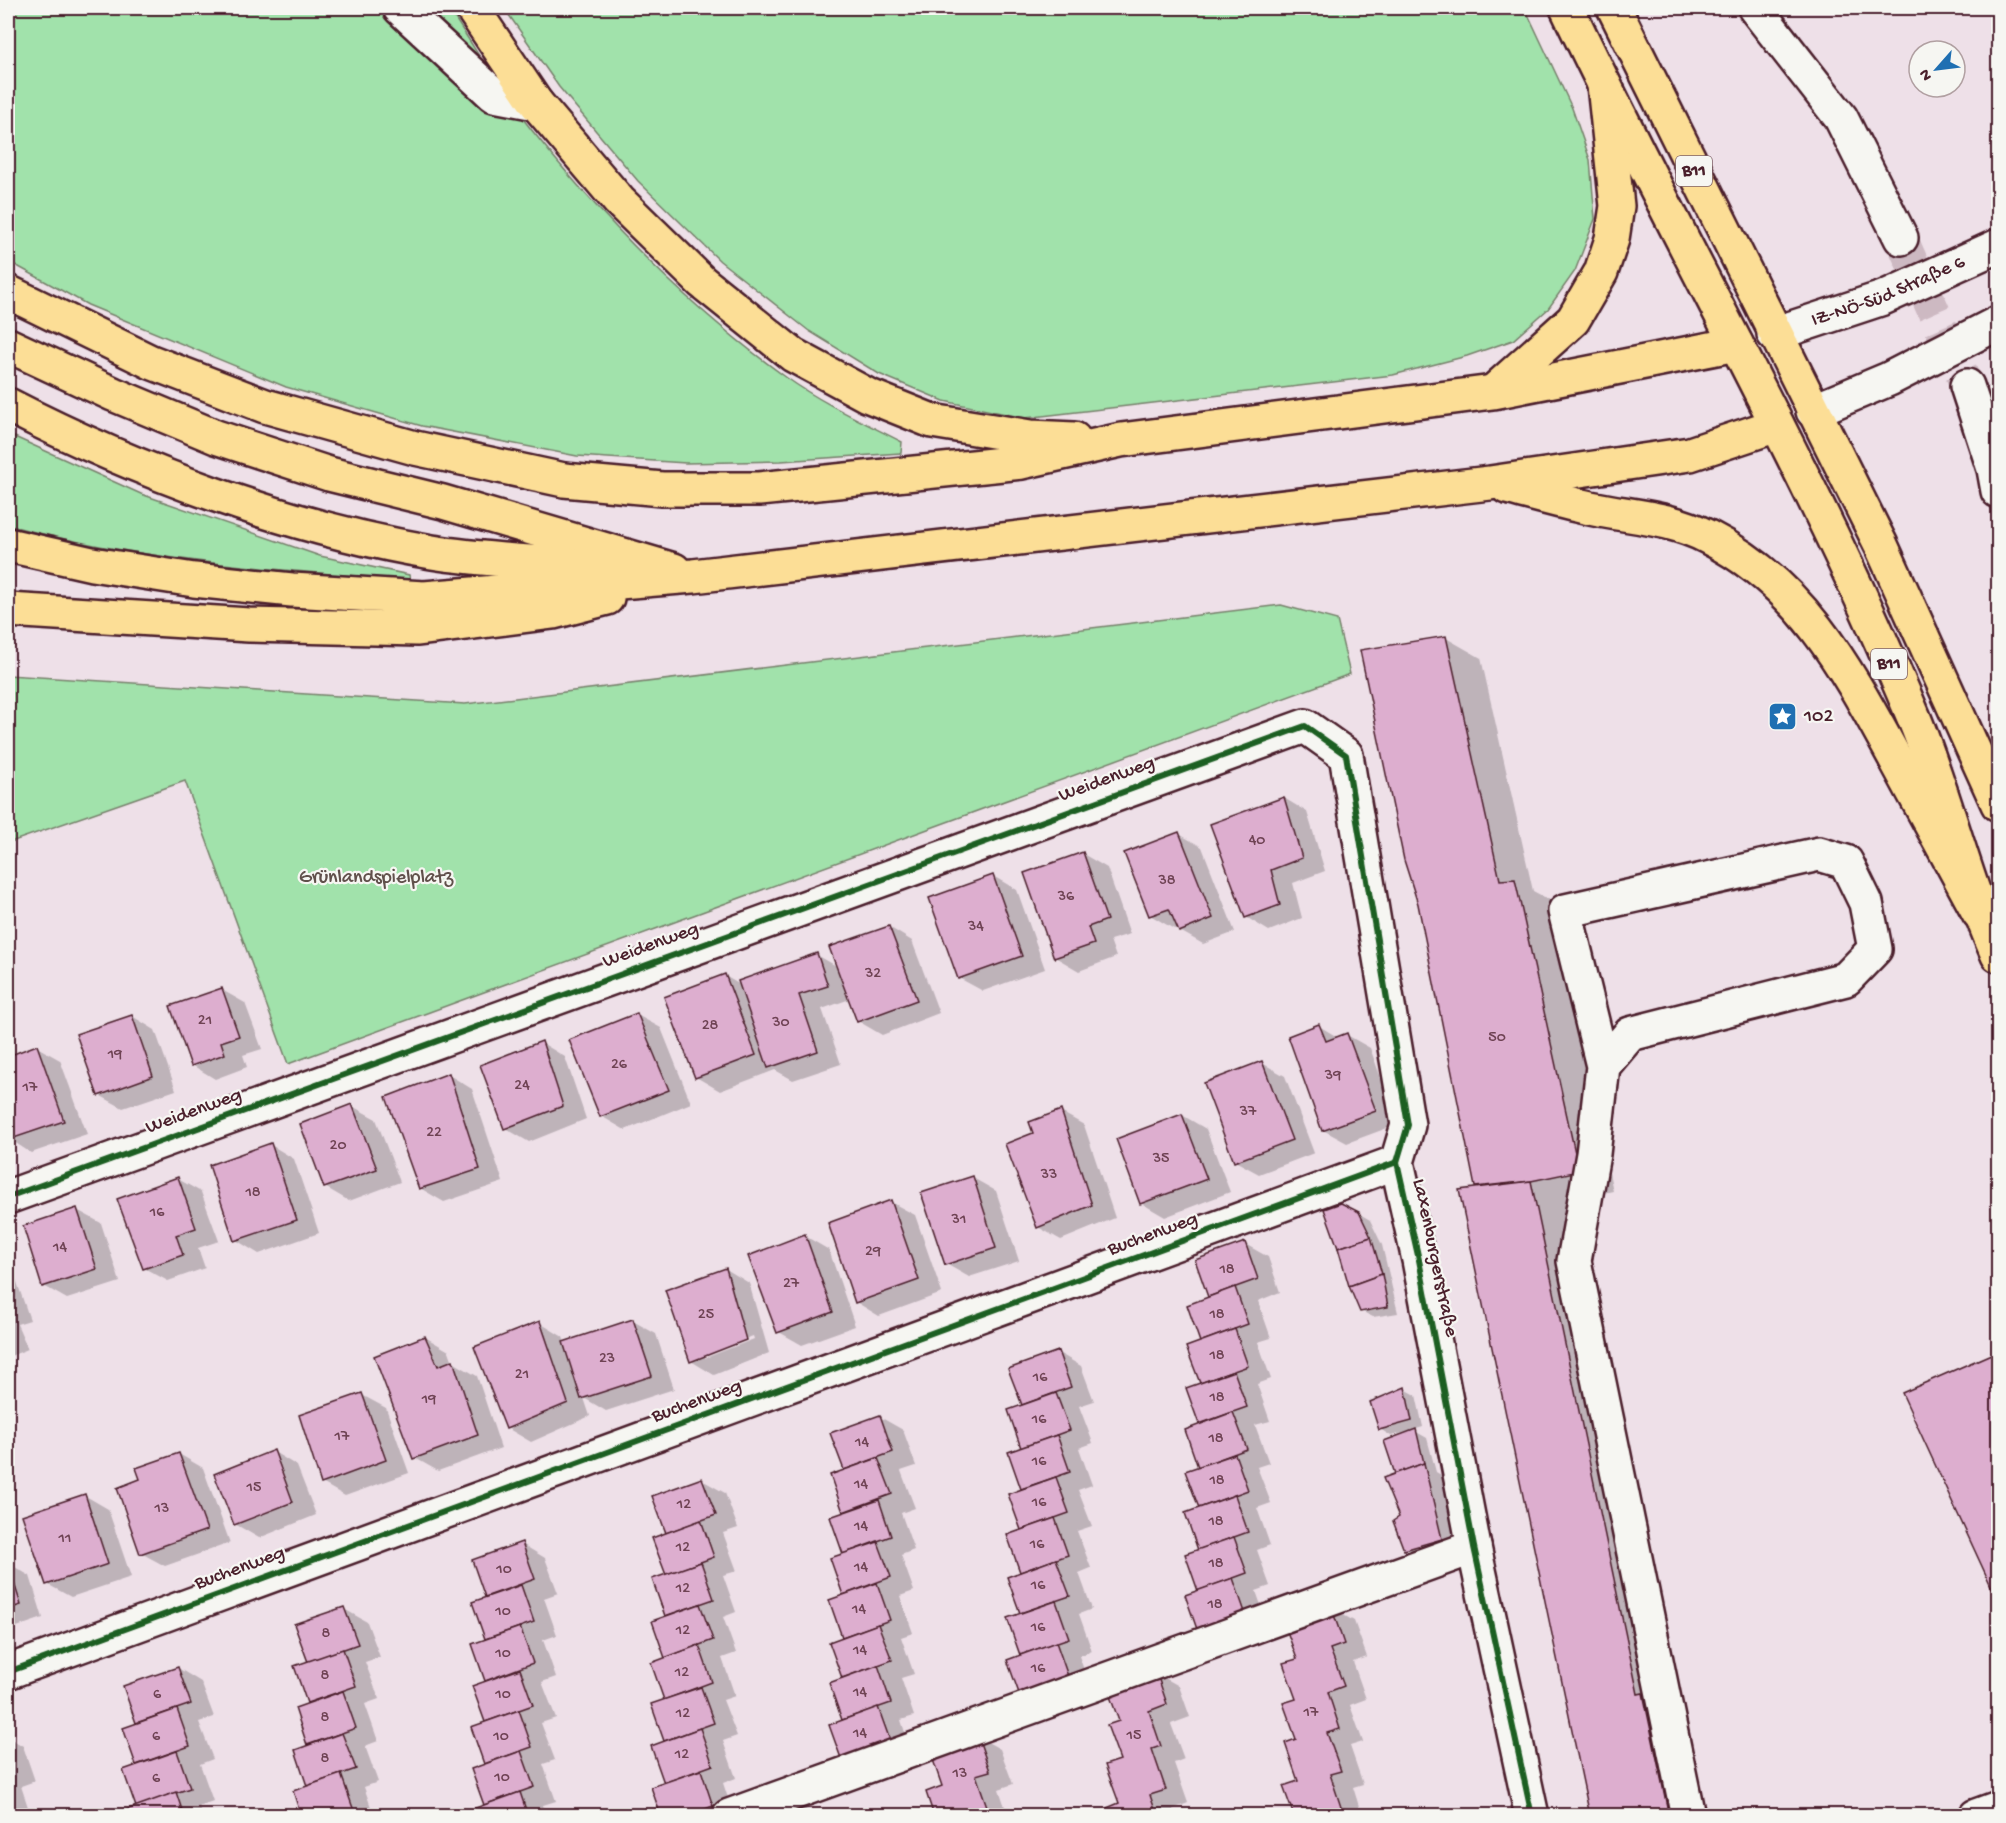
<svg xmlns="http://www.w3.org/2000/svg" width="2006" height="1823" font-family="'Gochi Hand',sans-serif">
	<rect width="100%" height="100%" fill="#eee0e8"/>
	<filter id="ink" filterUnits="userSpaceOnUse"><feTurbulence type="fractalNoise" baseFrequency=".0167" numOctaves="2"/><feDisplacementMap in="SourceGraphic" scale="12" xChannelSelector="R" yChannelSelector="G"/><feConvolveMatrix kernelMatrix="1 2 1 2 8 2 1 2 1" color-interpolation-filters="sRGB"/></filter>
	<g filter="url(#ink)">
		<g fill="#a1e2ab" stroke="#76806b" stroke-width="1.5">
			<path d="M8,8h440c23,33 43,70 68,102 78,101 167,193 271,268 35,25 76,44 115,64l-1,11 -120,8 -95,2 -109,-7 -155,-30 -136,-39 -198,-82 -80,-44z"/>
			<path d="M504,8h1021l47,100 18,52 5,59 -20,52 -27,38 -35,31 -46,16 -74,19 -368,43 -81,-17 -65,-27 -70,-43 -89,-70 -82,-80 -79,-94z"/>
			<path d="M8,434l133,60 179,62 89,19 1,5c-135,-10 -272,-19 -402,-55z"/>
			<path d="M1281,605l56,15 13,54 -1062,390 -103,-283 -177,62v-168l457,29z"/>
		</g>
		<g fill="#0003" fill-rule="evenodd">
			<path d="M1446,638l35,20 52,233 17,9 63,291 -47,10 106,510 27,105h-108l-114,-628 -57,-284z"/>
			<path d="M1284,798l23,14 18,59 -32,12 9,35 -33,13 -23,-14z"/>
			<path d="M1179,834l23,13 33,85 -32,12 -23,-13 -2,-4 -4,2 -24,-14z"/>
			<path d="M1083,854l24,14 23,66 -20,6 6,17 -37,14 -24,-14z"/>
			<path d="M993,876l24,14 28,79 -62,22 -24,-13z"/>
			<path d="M889,927l23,14 27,72 -57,22 -24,-14 -8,-22 -28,10 19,55 -48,16 -18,-10 -55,21 -24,-14 29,-101 17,10 75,-31 21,12z"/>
			<path d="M222,990l23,13 17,46 -19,6 4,12 -32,12 -23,-14z"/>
			<path d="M637,1015l24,13 30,75 -66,27 -24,-14z"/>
			<path d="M132,1016l23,14 21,60 -53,18 -24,-13z"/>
			<path d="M1319,1026l20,12 8,-3 23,13 28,76 -51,19 -24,-13z"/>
			<path d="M542,1043l23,14 21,62 -57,23 -24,-14z"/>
			<path d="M37,1047l23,13 27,74 -56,19 -23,-15v-81z"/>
			<path d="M1262,1063l23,13 29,77 -55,21 -24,-13z"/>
			<path d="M449,1075l23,14 31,93 -59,20 -24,-14z"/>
			<path d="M352,1106l24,13 24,63 -51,19 -24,-14z"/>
			<path d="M1061,1112l23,13 31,93 -54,22 -23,-13 -4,-93z"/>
			<path d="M1182,1115l24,14 24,63 -65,25 -24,-14z"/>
			<path d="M271,1145l23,14 25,74 -60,21 -23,-14z"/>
			<path d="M973,1178l23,13 23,70 -50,16 -23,-13z"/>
			<path d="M178,1179l23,13 18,49 -21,7 7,20 -37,13 -24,-13z"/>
			<path d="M891,1202l24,13 27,78 -63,23 -23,-14z"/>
			<path d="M77,1210l24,13 19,59 -53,17 -23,-13z"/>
			<path d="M1358,1213l12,7 12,25 16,68 -25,4 -12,-6z"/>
			<path d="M805,1236l24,14 26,76 -53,19 -23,-13z"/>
			<path d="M1245,1244l23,13 12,35 -22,9 13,37 -13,4 13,37 -14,5 13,37 -15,4 14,38 -12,4 14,36 -14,5 13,37 -13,5 13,36 -14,5 13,37 -69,-36 1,-167 -13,-36 14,-5 -14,-37 14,-4 8,-45 -13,-37z"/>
			<path d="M8,1256l22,64 -13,4 11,25 -20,8z"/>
			<path d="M726,1269l23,14 20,70 -55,22 -23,-14zM753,1336l1,3 -49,19v-4z"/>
			<path d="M633,1321l23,13 18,55 -68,22 -22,-13 6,18 -59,26 -24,-14 33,-105 23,14 2,6z"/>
			<path d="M425,1337l24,14 4,11 24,14 24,72 -63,23 -23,-13z"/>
			<path d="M1057,1352l24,14 13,35 -15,5 14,37 -14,5 13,37 -14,5 14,36 -15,5 14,37 -12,5 13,36 -13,5 13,37 -13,5 13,36 -70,-36 -13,-37 13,-5 -13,-36 13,-5 -13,-37 14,-5 -13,-37 13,-4 -13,-37 13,-5 1,-42 -14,-37z"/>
			<path d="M1998,1352v245l-94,-203z"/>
			<path d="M1405,1389l11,6 7,32 -10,3 14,8 9,34 12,7 17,73 -37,11 -23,-14 -6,-75 11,-43 -19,5 -11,-7z"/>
			<path d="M362,1395l24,13 23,65 -64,23 -23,-13z"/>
			<path d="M880,1417l23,13 13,36 -15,5 14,37 -14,5 13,37 -13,5 13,36 -14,5 13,37 -12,4 13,37 -13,4 13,38 -13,4 12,37 -69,-36 -14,-37 14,-5 -13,-37 13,-5 -13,-36 14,-5 -13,-37 13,-4v-42l-13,-37 14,-5 -14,-37z"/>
			<path d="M274,1452l23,14 19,49 -57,23 -24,-14z"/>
			<path d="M179,1454l24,14 27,75 -65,23 -24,-13v-73z"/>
			<path d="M702,1480l23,13 13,35 -15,5 14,38 -14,4 13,37 -13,5 13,36 -14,5 13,38 -12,4 14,36 -14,5 13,37 -13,5 11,33h-42l29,-11 -1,-3 -37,14 -17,-32v-43l-13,-36 13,-4 1,-43v-41l-13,-37 13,-4 1,-43z"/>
			<path d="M84,1495l24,14 23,68 -60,20 -24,-13z"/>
			<path d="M522,1544l23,14 13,35 -14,5 13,37 -14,5 13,37 -14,5 14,36 -15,5 14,37 -12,4 13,37 -13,4 3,11h-72l12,-10 -1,-41 -13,-37 15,-5 -13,-36 13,-5 -13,-37 13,-5 -13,-37 13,-5 -13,-37z"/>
			<path d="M8,1563l22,13 13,42 -35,12z"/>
			<path d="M1331,1608l23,13 13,36 -14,5 13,37 -16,6 13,37 -13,4 13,38 -10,3 9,29h-66l3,-34 -1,-122z"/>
			<path d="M344,1609l23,13 13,35 -15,5 14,37 -14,5 13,37 -13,5 13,36 -14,5 10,29h-71l6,-29 -13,-36 13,-5 -13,-37 13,-5 -13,-37 14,-5z"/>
			<path d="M178,1668l23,14 13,35 -15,5 14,37 -13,5 13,37 -14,5 3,10h-76l12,-8v-42l-13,-37 13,-5 -13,-37z"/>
			<path d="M1156,1673l23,13 11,31 -19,7 13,35 -10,4 14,40 -15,6 2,7h-64l10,-12v-82z"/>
			<path d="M977,1736l23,13 13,35 -14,5 9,27h-72l8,-29z"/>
			<path d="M8,1737l15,9 12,35 -14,5 10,30h-23z"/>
			<path d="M795,1803l22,13h-55z"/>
		</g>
		<g fill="#ddaecf" stroke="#4a1f2b" stroke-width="1.5">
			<path d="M1446,636l54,244 15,-1 64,292 -48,10 -56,6 -57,-283 -14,-44 -44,-210z"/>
			<path d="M1284,797l18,61 -31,12 9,35 -35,13 -35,-94z"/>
			<path d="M1179,832l34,86 -34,14 -10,-23 -20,7 -25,-63z"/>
			<path d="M1083,852l24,68 -19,7 6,17 -40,14 -30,-85z"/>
			<path d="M993,875l29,81 -64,23 -29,-81z"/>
			<path d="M889,926l28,74 -60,22 -28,-75z"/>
			<path d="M817,953l11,33 -29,9 19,56 -50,17 -30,-87z"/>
			<path d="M725,974l31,81 -61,23 -31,-81z"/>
			<path d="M222,988l17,48 -18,6 4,12 -34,12 -21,-60z"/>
			<path d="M637,1013l32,77 -69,27 -31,-77z"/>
			<path d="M132,1015l21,61 -55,20 -22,-62z"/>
			<path d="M1319,1024l7,17 21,-8 29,78 -54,20 -34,-95z"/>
			<path d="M542,1041l21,65 -59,23 -24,-64z"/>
			<path d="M37,1045l27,76 -56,19v-84z"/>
			<path d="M1262,1061l30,79 -58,22 -30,-79z"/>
			<path d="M449,1073l31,96 -61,20 -33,-92z"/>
			<path d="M352,1104l25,65 -53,19 -24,-64z"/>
			<path d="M1061,1110l31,95 -55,23 -32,-84 28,-11 -4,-11z"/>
			<path d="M1182,1114l25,65 -67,25 -24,-65z"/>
			<path d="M271,1143l26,77 -63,21 -25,-76z"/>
			<path d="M973,1176l23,72 -51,17 -24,-72z"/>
			<path d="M178,1177l18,51 -20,7 7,20 -40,14 -26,-70z"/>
			<path d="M1531,1181l107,513 5,-1 26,123h-79l-131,-626z"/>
			<path d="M891,1200l28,80 -64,23 -27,-80z"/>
			<path d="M1341,1203l18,9 12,25 -33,11 -14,-39z"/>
			<path d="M77,1208l20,61 -55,18 -19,-61z"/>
			<path d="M805,1234l28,78 -56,21 -29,-77z"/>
			<path d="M1371,1237l11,37 -33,12 -11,-38z"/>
			<path d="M1245,1242l13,37 -50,18 -13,-37z"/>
			<path d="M726,1268l20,72 -56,22 -25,-72z"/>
			<path d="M1382,1274l6,33 -28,5 -11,-26z"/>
			<path d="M1235,1287l13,37 -48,18 -13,-37z"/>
			<path d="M633,1319l19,57 -71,23 -18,-57z"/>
			<path d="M540,1321l28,82 -62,26 -32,-82z"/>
			<path d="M1235,1329l13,37 -48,17 -14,-36z"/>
			<path d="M425,1336l13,30 15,-6 25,75 -65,24 -39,-103z"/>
			<path d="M1058,1351l13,36 -49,18 -14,-36z"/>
			<path d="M1998,1351v250l-96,-208z"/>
			<path d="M1234,1371l13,36 -48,17 -13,-36z"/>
			<path d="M1405,1387l7,34 -33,9 -9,-28z"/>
			<path d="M362,1393l24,67 -65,24 -22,-69z"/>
			<path d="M1056,1393l14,37 -49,18 -13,-38z"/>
			<path d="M1233,1412l14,37 -49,18 -13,-37z"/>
			<path d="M880,1415l13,37 -49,18 -14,-37z"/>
			<path d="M1416,1429l8,34 -29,11 -11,-33z"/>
			<path d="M1057,1435l13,37 -49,17 -13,-37z"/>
			<path d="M274,1450l19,52 -59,23 -20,-51z"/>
			<path d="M179,1453l28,77 -67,24 -23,-66 23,-9 -4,-11z"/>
			<path d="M1235,1454l13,36 -49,18 -14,-37z"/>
			<path d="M878,1458l14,36 -49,18 -13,-37z"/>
			<path d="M1424,1463l18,76 -38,11 -11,-29 6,-4 -16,-39z"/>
			<path d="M1056,1477l13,36 -48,17 -13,-36z"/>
			<path d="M702,1478l14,37 -50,18 -14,-37z"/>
			<path d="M85,1494l23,70 -62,21 -24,-70z"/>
			<path d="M1235,1495l13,37 -50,18 -13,-37z"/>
			<path d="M879,1500l12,36 -48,18 -13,-37z"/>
			<path d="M1055,1518l13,37 -48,17 -13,-37z"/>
			<path d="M701,1520l13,37 -48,18 -14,-37z"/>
			<path d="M1234,1537l13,36 -49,18 -13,-37z"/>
			<path d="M522,1542l13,37 -50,18 -13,-37z"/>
			<path d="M878,1542l13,35 -48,18 -13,-37z"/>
			<path d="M1056,1559l14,37 -50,17 -13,-36z"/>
			<path d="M701,1562l13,37 -49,17 -13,-37z"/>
			<path d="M8,1564l13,41 -13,4z"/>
			<path d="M1233,1578l13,37 -48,17 -13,-37z"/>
			<path d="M877,1583l13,37 -48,17 -13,-37z"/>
			<path d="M521,1585l13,37 -49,17 -13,-37z"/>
			<path d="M1056,1601l13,37 -49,17 -13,-37z"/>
			<path d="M700,1604l13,36 -48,18 -13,-37z"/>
			<path d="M1331,1606l13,38 -14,5 14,37 -16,6 12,37 -13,4 14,38 -11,3 12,36 -12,6h-36l-11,-30 15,-5 -13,-38 11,-4 -13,-36 13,-4 -13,-36 14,-4 -13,-36z"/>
			<path d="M344,1607l14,37 -50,18 -14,-38z"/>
			<path d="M878,1624l14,36 -50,18 -13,-36z"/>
			<path d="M520,1627l13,36 -48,18 -13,-37z"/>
			<path d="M1056,1642l13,37 -49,17 -13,-36z"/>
			<path d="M699,1645l13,37 -48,18 -13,-37z"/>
			<path d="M343,1649l13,37 -49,17 -13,-37z"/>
			<path d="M878,1665l13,38 -49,17 -13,-37z"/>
			<path d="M178,1667l13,37 -55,19 -13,-37z"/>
			<path d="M520,1669l13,36 -48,17 -13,-36z"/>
			<path d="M1156,1671l11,33 -18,7 12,35 -9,3 14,41 -16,5 7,21h-48l-2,-8 12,-5 -14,-38 15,-5 -13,-35 12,-4 -12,-33z"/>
			<path d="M701,1687l13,36 -50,18 -13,-37z"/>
			<path d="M343,1691l13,37 -49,17 -12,-37z"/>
			<path d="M878,1707l13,36 -49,18 -13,-36z"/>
			<path d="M177,1709l13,37 -54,19 -13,-37z"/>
			<path d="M519,1710l13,37 -48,17 -13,-37z"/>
			<path d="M700,1728l13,37 -49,18 -13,-37z"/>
			<path d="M342,1733l14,36 -49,17 -12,-36z"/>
			<path d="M977,1734l13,37 -14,4 14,40 -56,1 -8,-24 16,-6 -12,-35z"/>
			<path d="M177,1751l13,37 -54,19 -13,-37z"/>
			<path d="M521,1751l13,36 -50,18 -13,-36z"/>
			<path d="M701,1770l12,36 -26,10h-26l-10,-29z"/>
			<path d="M341,1774l13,37 -12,5h-41l-8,-25z"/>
			<path d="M176,1792l8,24h-60l-1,-5z"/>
			<path d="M520,1792l8,24h-56l-2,-6z"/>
		</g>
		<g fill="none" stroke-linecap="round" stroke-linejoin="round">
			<path stroke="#cdb9c2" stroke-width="33" stroke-dasharray="33 16" stroke-linecap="butt" d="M1901,238l66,148"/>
			<defs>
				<g id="minor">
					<path d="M400,8l94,87 42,8"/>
					<path d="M1755,8l86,110 60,120"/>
					<path id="s1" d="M1774,334l109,-36 115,-52"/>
					<path d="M1967,386l27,83 4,22"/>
					<path d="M1813,411l76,-32 109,-56"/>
					<path d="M1603,1066l27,-32 216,-55 29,-30 -9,-46 -20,-41 -27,-8 -254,57 38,155 -10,88 -19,107 114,555"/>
					<path d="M8,1197l1297,-471 41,29 62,370 -11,37 22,98 55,287 58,269"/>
					<path d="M8,1672l1389,-510"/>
					<path d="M729,1816l745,-269"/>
					<path d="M1976,1816l22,-8"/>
				</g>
				<g id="major">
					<path d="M1567,8c113,238 246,467 347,710 32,78 50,160 84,237"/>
					<path d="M1614,8l267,537 117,259"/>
				</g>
				<g id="highway">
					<path d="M472,8l64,95 83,98 83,81 91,73 74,40 65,26 98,16 44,2"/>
					<path d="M8,292l143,70 114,44 150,42 149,32 98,9h97l263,-27 99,-22 372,-48 243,-48"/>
					<path d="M8,345l105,49 103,43 113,37 114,28 231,68"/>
					<path d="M1494,391l79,-71 28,-48 11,-33 5,-33 -13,-121"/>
					<path d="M8,405c128,66 281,123 424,147 56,9 115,10 172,16"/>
					<path d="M1507,487c27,7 55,15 83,21 42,9 79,9 118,29 95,48 138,131 187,221 28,51 56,103 84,155"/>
					<path d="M8,545l84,19 102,16 98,10 132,8 269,-22 797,-93 200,-29 87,-29"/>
					<path d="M8,610l241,15 169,4 135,-17 54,-14"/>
				</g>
			</defs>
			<use href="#minor" stroke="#4a1f2b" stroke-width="38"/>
			<use href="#major" stroke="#4a1f2b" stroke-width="38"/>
			<use href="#highway" stroke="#4a1f2b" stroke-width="38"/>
			<use href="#minor" stroke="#f6f6f2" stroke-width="33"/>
			<use href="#major" stroke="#fcde96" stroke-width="33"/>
			<use href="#highway" stroke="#fcde96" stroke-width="33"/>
			<defs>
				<g id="cycleway">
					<path d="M8,1197l1297,-471 41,29 62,370 -11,37 22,98 55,287 58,269"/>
					<path d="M8,1672l1389,-510"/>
				</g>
			</defs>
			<use href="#cycleway" stroke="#f6f6f2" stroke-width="10"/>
			<use href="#cycleway" stroke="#1b5e20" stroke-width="6"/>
		</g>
	</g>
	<defs>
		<symbol id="sight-square" viewBox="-11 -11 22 22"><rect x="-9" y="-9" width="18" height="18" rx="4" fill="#1f6fb2" stroke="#f6f6f2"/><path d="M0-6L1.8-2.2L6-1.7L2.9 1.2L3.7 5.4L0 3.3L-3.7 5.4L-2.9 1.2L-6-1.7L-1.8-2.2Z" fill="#fff"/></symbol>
	</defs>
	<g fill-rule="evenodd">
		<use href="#sight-square" x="1766" y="700" width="33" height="33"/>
	</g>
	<g text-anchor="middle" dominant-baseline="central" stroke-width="4.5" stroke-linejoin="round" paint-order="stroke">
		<g font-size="16" fill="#6f4354">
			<text x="1257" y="841">40</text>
			<text x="1167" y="881">38</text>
			<text x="1066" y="897">36</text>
			<text x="976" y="927">34</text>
			<text x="873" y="974">32</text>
			<text x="205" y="1021">21</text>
			<text x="781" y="1023">30</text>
			<text x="710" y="1026">28</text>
			<text x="1497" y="1038">50</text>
			<text x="115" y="1055">19</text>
			<text x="619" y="1065">26</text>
			<text x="1333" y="1076">39</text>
			<text x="522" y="1086">24</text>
			<text x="30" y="1088">17</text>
			<text x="1248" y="1112">37</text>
			<text x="434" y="1133">22</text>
			<text x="338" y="1146">20</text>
			<text x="1161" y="1159">35</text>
			<text x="1049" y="1175">33</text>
			<text x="253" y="1193">18</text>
			<text x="157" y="1213">16</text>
			<text x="959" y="1220">31</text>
			<text x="60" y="1248">14</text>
			<text x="873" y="1252">29</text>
			<text x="1227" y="1270">18</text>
			<text x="791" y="1284">27</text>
			<text x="706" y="1315">25</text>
			<text x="1217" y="1315">18</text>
			<text x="1217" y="1356">18</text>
			<text x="607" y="1359">23</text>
			<text x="522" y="1375">21</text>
			<text x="1040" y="1378">16</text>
			<text x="1217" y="1398">18</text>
			<text x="429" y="1400">19</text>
			<text x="1039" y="1420">16</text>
			<text x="342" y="1437">17</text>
			<text x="1216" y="1439">18</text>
			<text x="862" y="1443">14</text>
			<text x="1039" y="1462">16</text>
			<text x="1217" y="1481">18</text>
			<text x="861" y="1485">14</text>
			<text x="254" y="1488">15</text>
			<text x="1039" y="1503">16</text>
			<text x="684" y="1505">12</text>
			<text x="162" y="1509">13</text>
			<text x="1216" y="1522">18</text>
			<text x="861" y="1527">14</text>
			<text x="65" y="1539">11</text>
			<text x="1037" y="1545">16</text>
			<text x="683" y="1548">12</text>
			<text x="1216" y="1564">18</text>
			<text x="861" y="1568">14</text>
			<text x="504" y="1570">10</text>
			<text x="1038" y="1586">16</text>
			<text x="683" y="1589">12</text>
			<text x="1215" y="1605">18</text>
			<text x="859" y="1610">14</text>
			<text x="503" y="1612">10</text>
			<text x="1038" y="1628">16</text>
			<text x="683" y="1631">12</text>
			<text x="326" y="1634">8</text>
			<text x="860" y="1651">14</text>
			<text x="503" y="1654">10</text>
			<text x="1038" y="1669">16</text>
			<text x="682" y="1673">12</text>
			<text x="325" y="1676">8</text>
			<text x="860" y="1693">14</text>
			<text x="157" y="1695">6</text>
			<text x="503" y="1695">10</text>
			<text x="1311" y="1713">17</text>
			<text x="683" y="1714">12</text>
			<text x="325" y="1718">8</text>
			<text x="860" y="1734">14</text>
			<text x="1134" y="1736">15</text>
			<text x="156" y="1737">6</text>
			<text x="501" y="1737">10</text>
			<text x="682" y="1755">12</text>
			<text x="325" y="1759">8</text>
			<text x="960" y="1774">13</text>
			<text x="502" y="1778">10</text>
			<text x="156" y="1779">6</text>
		</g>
		<g fill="#f6f6f2" stroke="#7e6067" stroke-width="1.5">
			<rect x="1676" y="156" width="36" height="30" rx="4.5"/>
			<rect x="1871" y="649" width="36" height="30" rx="4.5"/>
		</g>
		<g font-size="18" font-weight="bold" fill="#4a1f2b">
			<text x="1694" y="171">B11</text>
			<text x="1889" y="664">B11</text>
		</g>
		<g font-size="20" fill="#4a1f2b" stroke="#f6f6f2">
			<text stroke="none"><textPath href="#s1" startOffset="122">IZ-NÖ-Süd Straße 6</textPath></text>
			<text transform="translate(1107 780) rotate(-20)">Weidenweg</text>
			<text transform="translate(651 946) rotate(-20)">Weidenweg</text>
			<text transform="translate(194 1112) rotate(-20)">Weidenweg</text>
			<text transform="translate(1153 1235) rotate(-20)">Buchenweg</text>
			<text transform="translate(1434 1258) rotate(78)">Laxenburgerstraße</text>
			<text transform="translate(697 1402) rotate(-20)">Buchenweg</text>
			<text transform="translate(240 1569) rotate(-20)">Buchenweg</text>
		</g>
		<g font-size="20" fill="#4a1f2b" stroke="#f6f6f2" text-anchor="start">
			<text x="1804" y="717">102</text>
		</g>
		<g font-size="20" fill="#60504b" stroke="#f6f6f2">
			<text x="376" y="878">Grünlandspielplatz</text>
		</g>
	</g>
	<rect width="2006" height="1823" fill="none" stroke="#f6f6f2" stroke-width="30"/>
	<rect x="15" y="15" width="1976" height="1793" fill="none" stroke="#4a1f2b" stroke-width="2" filter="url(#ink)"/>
	<g transform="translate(1937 69) rotate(242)"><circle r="28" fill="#f6f6f2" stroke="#b1a0a2" stroke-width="1.5"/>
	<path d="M0-4.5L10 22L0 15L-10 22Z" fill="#1f6fb2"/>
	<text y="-9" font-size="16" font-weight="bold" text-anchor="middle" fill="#4a1f2b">N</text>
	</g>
</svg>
